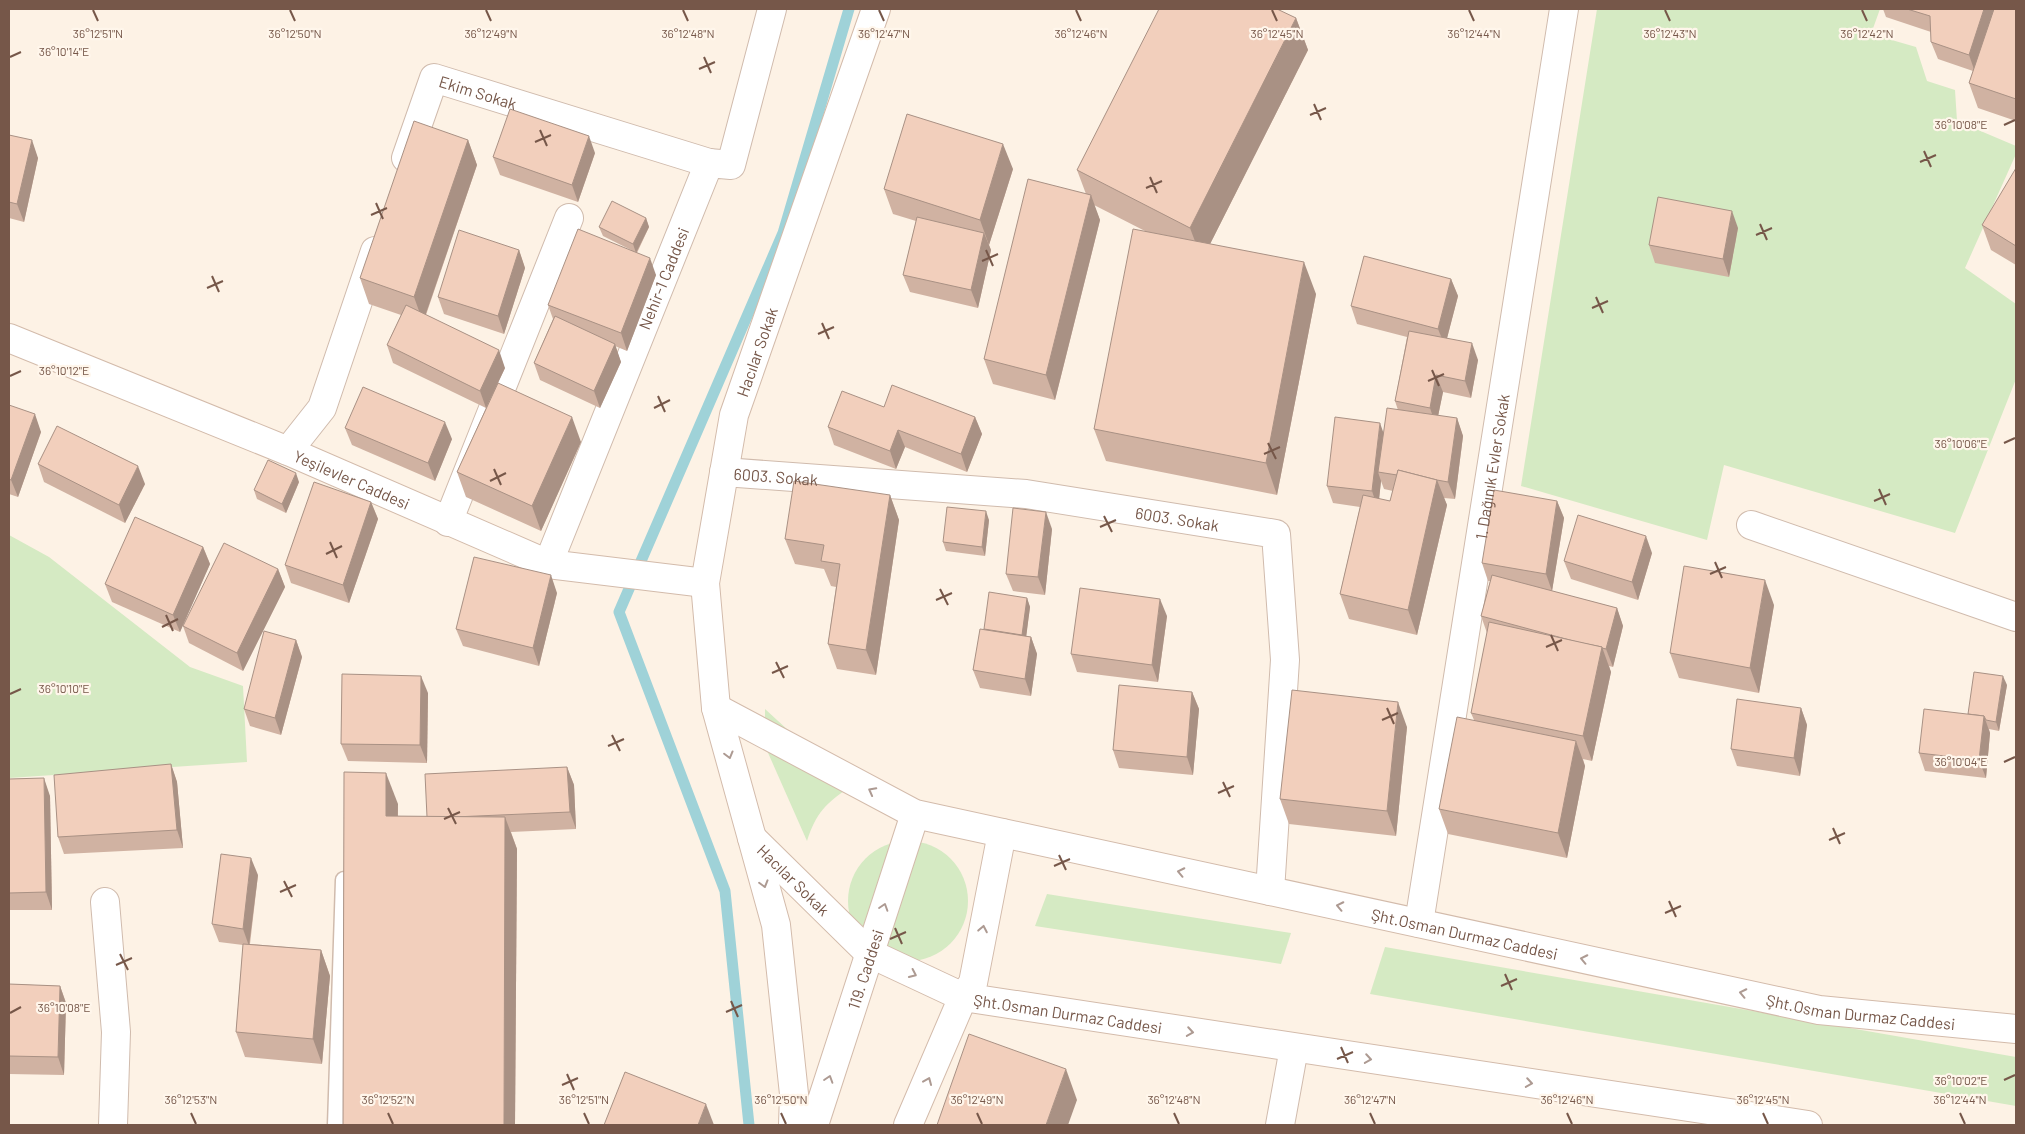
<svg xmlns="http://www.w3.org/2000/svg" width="2025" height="1134" font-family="Barlow,sans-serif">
	<rect width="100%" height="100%" fill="#fdf2e5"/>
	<g fill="#d5eac3">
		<path d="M1597,9h283l-9,25 45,13 11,34 28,9 2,31 59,25v8l-51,114 51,36v75l-61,154 -231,-68 -17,75 -186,-54z"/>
		<path d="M9,535l40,22 141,110 53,19 4,76 -238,16z"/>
		<path d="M765,709l85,78c-24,16 -34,26 -43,54l-42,-95z"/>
		<circle cx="908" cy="901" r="60"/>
		<path d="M1047,894l244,39 -10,31 -246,-38z"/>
		<path d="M1385,947l631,110v49l-646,-112z"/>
	</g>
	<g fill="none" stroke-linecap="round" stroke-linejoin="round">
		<path stroke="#9fd2d8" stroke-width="11" d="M749,1125l-24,-234 -106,-279 164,-379 66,-224"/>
		<defs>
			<path id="lane" d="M336,1125l8,-245"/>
			<g id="street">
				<path id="s1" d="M406,158l28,-80 275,85"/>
				<path d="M288,451l34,-43 53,-157"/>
				<path id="s2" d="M724,472l302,22 250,40 9,126 -15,231"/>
				<path d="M448,522l121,-304"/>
				<path d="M1751,525l265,92"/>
				<path id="s3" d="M548,564l161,-401 22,2 41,-156"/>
				<path d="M105,902l11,130 -3,93"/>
				<path id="s4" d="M1419,923l145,-914"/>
				<path d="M1280,1125l14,-77"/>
			</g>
			<g id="secondary">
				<path id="s5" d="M9,338l279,113 260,113 157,19"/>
				<path id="s6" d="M716,708l199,106 904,196 197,19"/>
				<path id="s7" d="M752,838l117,115 94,44 845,128"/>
				<path id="s8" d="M793,1125l1,-31 -18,-169 -60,-217 -11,-125 29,-168 142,-406"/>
				<path id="s9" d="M814,1125l101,-311"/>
				<path d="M908,1125l55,-128 10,-14 29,-150"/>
			</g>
		</defs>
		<use href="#lane" stroke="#d0bbad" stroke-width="19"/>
		<use href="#street" stroke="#d0bbad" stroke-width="30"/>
		<use href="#secondary" stroke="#d3bbab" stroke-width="30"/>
		<use href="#lane" stroke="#fff" stroke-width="16"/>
		<use href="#street" stroke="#fff" stroke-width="28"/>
		<use href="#secondary" stroke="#fff" stroke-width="28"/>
	</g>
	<g fill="#d0b2a2" fill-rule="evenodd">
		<path d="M1883,9h133v112l-38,-13 -9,-25 4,-12 -35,-12 -7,-17v-10l-45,-15z"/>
		<path d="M1296,18l12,32 -98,194 106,50 -39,201 -171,-34 -12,-32 51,-198 -51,-26 6,15 -45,180 -62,-16 -9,-25 102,-165 -9,-24z"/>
		<path d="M9,135l29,23 -14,64 -15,-4z"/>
		<path d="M468,140l9,25 -51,150 79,53 -7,15 83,59 -40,89 -75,-34 -9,-25 29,-64 -93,-45 -6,-18 14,-30 -32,-11 -9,-26z"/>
		<path d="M595,153l-17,49 -78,-27 -7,-18z"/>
		<path d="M1013,169l-24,76 2,5 -13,58 -68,-16 -7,-17 13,-54 -23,-7 -9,-25z"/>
		<path d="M2016,169v96l-25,-15 -9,-25z"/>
		<path d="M646,218l3,9 -12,26 19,22 -29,76 -12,-5 6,16 -21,46 -60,-28 -6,-17 19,-44 -5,-14 83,-55 -28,-14 -4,-9z"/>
		<path d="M1738,228l-9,49 -74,-14 -6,-18z"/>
		<path d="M519,250l6,18 -21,66 -60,-20 -6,-17z"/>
		<path d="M1451,279l7,17 -11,42 31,22 -7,38 -28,-6 -5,24 19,2 6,18 -8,63 -11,-1 3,7 -30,130 -68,-16 -9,-25 20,-87 -27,-4 -6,-17 57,-52 14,-24 -3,-9 12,-64 -50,-13 -6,-18zM1381,481l3,8 9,2 -3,10 -11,-2z"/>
		<path d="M9,405l32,27 -23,65 -9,-3z"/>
		<path d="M884,407l91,10 7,17 -15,38 -62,-25 -9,22 -62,-24 -6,-18z"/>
		<path d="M345,428l107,11 -17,42 -83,-36z"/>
		<path d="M38,464l107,20 -20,39 -81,-41z"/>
		<path d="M299,482l-13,31 -29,-14 -3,-9z"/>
		<path d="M890,495l9,25 -23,155 -39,-6 -9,-25 8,-57 -5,-1 -7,-17 -29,-5 -10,-25z"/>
		<path d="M1557,501l7,17 -12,73 65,17 6,18 -10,41 -4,-1 2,6 -19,89 -9,-2 2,7 -18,92 -119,-24 -9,-25 35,-89 -3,-7 16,-80 -6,-17 9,-35h-2l-6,-18z"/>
		<path d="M371,502l7,17 -29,84 -58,-20 -6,-18z"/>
		<path d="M989,520l-4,36 -39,-5 -3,-9z"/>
		<path d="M1052,529l-7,66 -32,-4 -7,-17z"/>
		<path d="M203,547l7,17 -30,68 -68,-30 -7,-18z"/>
		<path d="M1652,553l-14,47 -67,-21 -7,-18z"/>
		<path d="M278,569l7,18 -42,84 -54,-28 -6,-17z"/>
		<path d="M557,593l-18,73 -76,-20 -7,-17z"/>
		<path d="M1027,598l3,9 -4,29 5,1 6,17 -6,42 -51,-8 -7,-18 11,-41z"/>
		<path d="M1774,605l-15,88 -80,-15 -9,-25z"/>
		<path d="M1167,616l-9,66 -81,-10 -6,-18z"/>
		<path d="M296,640l6,17 -21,78 -31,-9 -6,-17z"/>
		<path d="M2007,685l-8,46 -10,-2 1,4 -4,45 -61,-7 -6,-18 49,-39z"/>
		<path d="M1192,692l7,17 -6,66 -74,-7 -6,-18z"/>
		<path d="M428,693l-1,70 -79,-2 -7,-17z"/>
		<path d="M1801,708l6,17 -7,51 -63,-10 -6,-17z"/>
		<path d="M1407,727l-11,109 -107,-12 -9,-25z"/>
		<path d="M171,764l6,18 6,66 -119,6 -6,-17z"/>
		<path d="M567,767l7,18 2,44 -65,3 6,17 -2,276h-172l55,-321v12l29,1z"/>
		<path d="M9,779l41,17 2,114h-43z"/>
		<path d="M258,875l-8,69 71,6 9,26 -8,88 -77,-7 -9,-25 7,-87 -24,-3 -7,-18z"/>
		<path d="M9,984l51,2 6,17 -2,72 -55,-1z"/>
	</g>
	<g fill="#a99184">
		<path d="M1984,9h12l-21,63 -6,-17z"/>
		<path d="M1296,18l12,32 -106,210 -12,-32z"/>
		<path d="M589,136l6,17 -17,49 -6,-17z"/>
		<path d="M32,140l6,18 -14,64 -7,-18z"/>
		<path d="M468,140l9,25 -54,157 -9,-25z"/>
		<path d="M1003,144l10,25 -24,76 -9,-25z"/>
		<path d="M1091,195l9,25 -45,180 -9,-25z"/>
		<path d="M1732,211l6,17 -9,49 -6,-18z"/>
		<path d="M646,218l3,9 -13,26 -3,-9z"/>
		<path d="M984,233l7,17 -13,58 -7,-18z"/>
		<path d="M519,250l6,18 -21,66 -6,-18z"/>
		<path d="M650,258l6,17 -29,76 -6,-18z"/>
		<path d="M1304,262l12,32 -39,201 -11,-32z"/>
		<path d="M1451,279l7,17 -13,50 -7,-17z"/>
		<path d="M1472,343l6,17 -7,38 -6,-17z"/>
		<path d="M615,344l6,18 -21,46 -6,-17z"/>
		<path d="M499,350l6,18 -19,40 -6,-17z"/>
		<path d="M1436,375l7,17 -7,34 -6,-18z"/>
		<path d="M35,414l6,18 -23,65 -7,-17z"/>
		<path d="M572,417l9,25 -40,89 -9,-25z"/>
		<path d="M975,417l7,17 -15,38 -6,-18z"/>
		<path d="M1457,418l6,18 -8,63 -7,-17z"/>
		<path d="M445,422l7,17 -17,42 -7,-18z"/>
		<path d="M1380,423l6,17 -8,32 3,9 -3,28 -6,-18z"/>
		<path d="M898,430l7,17 -9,22 -6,-18z"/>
		<path d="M138,466l7,18 -20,39 -6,-18z"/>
		<path d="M296,473l3,9 -13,31 -4,-9z"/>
		<path d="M1437,480l10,25 -30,130 -9,-25z"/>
		<path d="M890,495l9,25 -23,155 -10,-25z"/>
		<path d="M1557,501l7,17 -12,73 -6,-17z"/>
		<path d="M371,502l7,17 -29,84 -6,-18z"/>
		<path d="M986,511l3,9 -4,36 -3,-9z"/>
		<path d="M1046,512l6,17 -7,66 -7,-18z"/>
		<path d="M1646,536l6,17 -14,47 -6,-18z"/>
		<path d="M203,547l7,17 -30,68 -7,-17z"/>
		<path d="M278,569l7,18 -42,84 -6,-18z"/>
		<path d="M551,575l6,18 -18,73 -6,-18z"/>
		<path d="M1765,580l9,25 -15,88 -9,-25z"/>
		<path d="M1027,598l3,9 -5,39 -4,-9z"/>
		<path d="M1160,599l7,17 -9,66 -6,-17z"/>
		<path d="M1617,608l6,18 -10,41 -7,-18z"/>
		<path d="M1031,637l6,17 -6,42 -6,-17z"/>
		<path d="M296,640l6,17 -21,78 -6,-17z"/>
		<path d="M1602,647l9,25 -19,89 -9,-25z"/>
		<path d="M421,676l7,17 -1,70 -7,-18z"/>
		<path d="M2003,676l4,9 -8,46 -3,-9z"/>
		<path d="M1192,692l7,17 -6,66 -6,-18z"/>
		<path d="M1398,702l9,25 -11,109 -9,-25z"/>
		<path d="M1801,708l6,17 -7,51 -6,-18z"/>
		<path d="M1984,716l6,17 -4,45 -7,-18z"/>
		<path d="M1576,741l9,25 -18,92 -9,-25z"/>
		<path d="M171,764l6,18 6,66 -6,-18z"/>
		<path d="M567,767l7,18 2,44 -6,-17z"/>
		<path d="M386,773l12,31 -1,44 -11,-32z"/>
		<path d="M44,778l6,18 2,114 -6,-18z"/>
		<path d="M505,817l12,32 -2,276h-11z"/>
		<path d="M251,858l7,17 -9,71 -6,-17z"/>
		<path d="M321,950l9,26 -8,88 -9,-25z"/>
		<path d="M60,986l6,17 -2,72 -6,-18z"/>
		<path d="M1066,1069l11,31 -9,25h-22z"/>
		<path d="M706,1104l8,21h-16z"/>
	</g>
	<g fill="#f2cfbc" stroke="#a99184">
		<path d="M1159,9h118l19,9 -106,210 -113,-58z"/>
		<path d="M1907,9h77l-15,46 -38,-13 -1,-26z"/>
		<path d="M1994,9h22v90l-47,-16z"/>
		<path d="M510,109l79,27 -17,49 -79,-28z"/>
		<path d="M907,114l96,30 -23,76 -96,-31z"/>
		<path d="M414,121l54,19 -54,157 -54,-19z"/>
		<path d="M9,135l23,5 -15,64 -8,-2z"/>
		<path d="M2016,168v78l-34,-21z"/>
		<path d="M1028,179l63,16 -45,180 -62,-16z"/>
		<path d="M1658,197l74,14 -9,48 -74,-14z"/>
		<path d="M612,201l34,17 -13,26 -34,-17z"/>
		<path d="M917,217l67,16 -13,57 -68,-15z"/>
		<path d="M578,229l72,29 -29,75 -73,-28z"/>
		<path d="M1133,229l171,33 -38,201 -172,-34z"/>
		<path d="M459,230l60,20 -21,66 -60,-19z"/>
		<path d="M1364,256l87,23 -13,50 -87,-23z"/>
		<path d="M406,305l93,45 -19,41 -93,-46z"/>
		<path d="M555,316l60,28 -21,47 -60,-28z"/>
		<path d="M1409,331l63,12 -7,38 -29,-6 -6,33 -35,-7z"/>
		<path d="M498,383l74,34 -40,89 -75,-34z"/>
		<path d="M892,385l83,32 -14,37 -63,-24 -8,21 -62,-24 14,-36 42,16z"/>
		<path d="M363,387l82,35 -17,41 -83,-35z"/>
		<path d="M9,405l26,9 -24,66 -2,-1z"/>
		<path d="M1387,408l70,10 -9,64 -11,-2 -39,-10 -1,5 -19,-3z"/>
		<path d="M1335,417l45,6 -8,68 -45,-5z"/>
		<path d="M57,426l81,40 -19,39 -81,-41z"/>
		<path d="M268,460l28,13 -14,31 -28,-14z"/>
		<path d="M1398,470l39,10 -29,130 -68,-16 23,-99 27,6z"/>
		<path d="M794,481l96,14 -24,155 -38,-6 12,-80 -19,-3 3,-16 -39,-6z"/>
		<path d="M314,482l57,20 -28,83 -58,-20z"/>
		<path d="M1494,490l63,11 -11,73 -64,-11z"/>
		<path d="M947,507l39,4 -4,36 -39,-5z"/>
		<path d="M1013,508l33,4 -8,65 -32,-3z"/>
		<path d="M1578,515l68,21 -14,46 -68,-21z"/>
		<path d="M135,517l68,30 -30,68 -68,-31z"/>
		<path d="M224,543l54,26 -41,84 -54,-27z"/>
		<path d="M474,557l77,18 -18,73 -77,-19z"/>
		<path d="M1684,566l81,14 -15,88 -80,-15z"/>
		<path d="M1492,575l125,33 -11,41 -4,-1v-1l-25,-5 -96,-26z"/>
		<path d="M1080,588l80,11 -8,66 -81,-11z"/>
		<path d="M989,592l38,6 -5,37 -38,-6z"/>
		<path d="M1489,622l113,25 -19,89 -112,-23z"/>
		<path d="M980,629l51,8 -6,42 -52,-9z"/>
		<path d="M264,631l32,9 -21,78 -31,-9z"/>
		<path d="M1974,672l29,4 -7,46 -10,-2 -2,-4 -16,-2z"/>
		<path d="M342,674l79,2 -1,69 -79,-1z"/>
		<path d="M1119,685l73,7 -5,65 -74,-7z"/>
		<path d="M1292,690l106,12 -11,109 -107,-12z"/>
		<path d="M1737,699l64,9 -7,50 -63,-9z"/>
		<path d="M1924,709l60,7 -5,44 -60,-7z"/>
		<path d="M1457,717l119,24 -18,92 -119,-24z"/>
		<path d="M171,764l6,66 -119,7 -4,-62z"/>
		<path d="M567,767l3,45 -116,5h-27l-2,-43z"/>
		<path d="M344,772l42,1v43l119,1 -1,308h-161z"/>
		<path d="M44,778l2,114 -37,1v-114z"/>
		<path d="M221,854l30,4 -8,71 -31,-5z"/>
		<path d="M243,944l78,6 -8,89 -77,-7z"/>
		<path d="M9,984l51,2 -2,71 -49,-1z"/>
		<path d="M969,1034l97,35 -20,56h-109z"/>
		<path d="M625,1072l81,32 -8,21h-94z"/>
	</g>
	<defs><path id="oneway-chevron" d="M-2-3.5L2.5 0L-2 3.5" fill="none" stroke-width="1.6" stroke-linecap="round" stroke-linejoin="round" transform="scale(1.25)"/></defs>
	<g stroke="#ad9a92">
		<use href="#oneway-chevron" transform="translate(729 755) rotate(75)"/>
		<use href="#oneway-chevron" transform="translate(872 791) rotate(-152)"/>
		<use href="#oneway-chevron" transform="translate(1181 872) rotate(-168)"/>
		<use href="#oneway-chevron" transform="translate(764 884) rotate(74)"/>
		<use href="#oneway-chevron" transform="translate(1340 906) rotate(-168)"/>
		<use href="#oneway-chevron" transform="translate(884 907) rotate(-72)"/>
		<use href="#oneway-chevron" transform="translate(983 929) rotate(-79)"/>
		<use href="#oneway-chevron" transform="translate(1584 959) rotate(-168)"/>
		<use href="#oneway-chevron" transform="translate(913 974) rotate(25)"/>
		<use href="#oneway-chevron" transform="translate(1743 993) rotate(-168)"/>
		<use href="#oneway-chevron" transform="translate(1190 1032) rotate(9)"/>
		<use href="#oneway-chevron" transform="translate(1368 1059) rotate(9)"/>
		<use href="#oneway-chevron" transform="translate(829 1079) rotate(-72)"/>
		<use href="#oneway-chevron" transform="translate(928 1081) rotate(-67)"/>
		<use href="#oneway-chevron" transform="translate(1529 1083) rotate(9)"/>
	</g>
	<path fill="none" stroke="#765749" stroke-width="2" d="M93,10l5,11M290,10l5,11M486,10l5,11M683,10l5,11M879,10l5,11M1076,10l5,11M1272,10l5,11M1469,10l5,11M1665,10l5,11M1862,10l5,11M10,57l11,-5M704,57l7,16M699,69l16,-7M1314,104l7,16M1310,115l16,-7M2004,125l11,-5M540,130l7,16M535,142l16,-7M1924,151l7,16M1920,162l16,-7M1150,177l7,16M1146,188l16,-7M376,203l7,16M371,215l16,-7M1760,224l7,16M1756,235l16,-7M986,250l7,16M982,261l16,-7M212,276l7,16M207,288l16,-7M1596,297l7,16M1592,308l16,-7M822,323l7,16M818,334l16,-7M1432,370l7,16M10,376l11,-5M1428,381l16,-7M658,396l7,16M654,408l16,-8M1268,443l8,16M2004,443l11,-5M1264,454l16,-7M494,469l7,16M490,481l16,-8M1879,489l7,16M1874,501l16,-7M1104,516l8,16M1100,527l16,-7M330,542l7,16M326,554l16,-8M1715,562l7,16M1710,574l16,-7M940,589l8,16M936,600l16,-7M166,615l7,16M162,627l16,-8M1551,635l7,16M1546,647l16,-7M776,662l8,16M772,673l16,-7M10,694l11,-5M1387,708l7,16M1382,720l16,-7M612,735l8,16M608,746l16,-7M2004,762l11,-5M1223,782l7,15M1218,793l16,-7M448,808l8,16M444,819l16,-7M1833,828l7,16M1829,840l16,-7M1059,855l7,15M1054,866l16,-7M284,881l8,16M280,892l16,-7M1669,901l7,16M1665,913l16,-7M895,928l7,16M890,939l16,-7M120,954l8,16M116,965l16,-7M1505,974l7,16M1501,986l16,-7M731,1001l7,16M726,1012l16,-7M10,1013l11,-6M1341,1047l7,16M1337,1059l16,-7M567,1074l7,16M2004,1080l11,-5M562,1085l16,-7M191,1113l5,11M388,1113l5,11M584,1113l5,11M781,1113l5,11M977,1113l5,11M1174,1113l5,11M1370,1113l5,11M1567,1113l5,11M1763,1113l5,11M1960,1113l5,11"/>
	<g text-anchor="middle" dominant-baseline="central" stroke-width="4.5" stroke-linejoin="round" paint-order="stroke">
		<g font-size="16" fill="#765749" stroke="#fff6eb">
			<text stroke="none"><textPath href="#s1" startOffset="131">Ekim Sokak</textPath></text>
			<text stroke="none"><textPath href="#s3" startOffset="308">Nehir-1 Caddesi</textPath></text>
			<text stroke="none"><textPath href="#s8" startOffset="789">Hacılar Sokak</textPath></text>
			<text stroke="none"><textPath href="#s4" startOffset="462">1. Dağınık Evler Sokak</textPath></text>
			<text stroke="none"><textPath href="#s2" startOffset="52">6003. Sokak</textPath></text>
			<text stroke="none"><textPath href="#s5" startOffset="371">Yeşilevler Caddesi</textPath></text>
			<text stroke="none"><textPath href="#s2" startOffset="456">6003. Sokak</textPath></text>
			<text stroke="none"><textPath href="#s7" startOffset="59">Hacılar Sokak</textPath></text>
			<text stroke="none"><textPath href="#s6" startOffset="788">Şht.Osman Durmaz Caddesi</textPath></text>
			<text stroke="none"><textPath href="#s9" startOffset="164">119. Caddesi</textPath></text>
			<text stroke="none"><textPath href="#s6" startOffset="1192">Şht.Osman Durmaz Caddesi</textPath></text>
			<text stroke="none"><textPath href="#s7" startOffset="374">Şht.Osman Durmaz Caddesi</textPath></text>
		</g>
	</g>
	<g font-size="12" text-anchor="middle" fill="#765749" stroke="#fff6eb" stroke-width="4.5" stroke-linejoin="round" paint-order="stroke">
		<text x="1670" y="38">36°12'43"N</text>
		<text x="98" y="38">36°12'51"N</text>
		<text x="295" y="38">36°12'50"N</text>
		<text x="491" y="38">36°12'49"N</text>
		<text x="688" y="38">36°12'48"N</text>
		<text x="884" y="38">36°12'47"N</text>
		<text x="1081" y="38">36°12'46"N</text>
		<text x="1277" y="38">36°12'45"N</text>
		<text x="1474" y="38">36°12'44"N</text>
		<text x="1867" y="38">36°12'42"N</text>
		<text x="64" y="56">36°10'14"E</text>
		<text x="1961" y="129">36°10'08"E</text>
		<text x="64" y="375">36°10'12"E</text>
		<text x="1961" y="448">36°10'06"E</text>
		<text x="64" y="693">36°10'10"E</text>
		<text x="1961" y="766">36°10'04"E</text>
		<text x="64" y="1012">36°10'08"E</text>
		<text x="1961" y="1085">36°10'02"E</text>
		<text x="191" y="1104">36°12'53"N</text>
		<text x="388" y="1104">36°12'52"N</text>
		<text x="584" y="1104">36°12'51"N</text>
		<text x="781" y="1104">36°12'50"N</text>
		<text x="977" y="1104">36°12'49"N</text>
		<text x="1174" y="1104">36°12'48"N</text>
		<text x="1370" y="1104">36°12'47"N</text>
		<text x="1567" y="1104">36°12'46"N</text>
		<text x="1763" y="1104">36°12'45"N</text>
		<text x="1960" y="1104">36°12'44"N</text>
	</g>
	<rect width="2025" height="1134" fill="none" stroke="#765749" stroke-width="20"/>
</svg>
